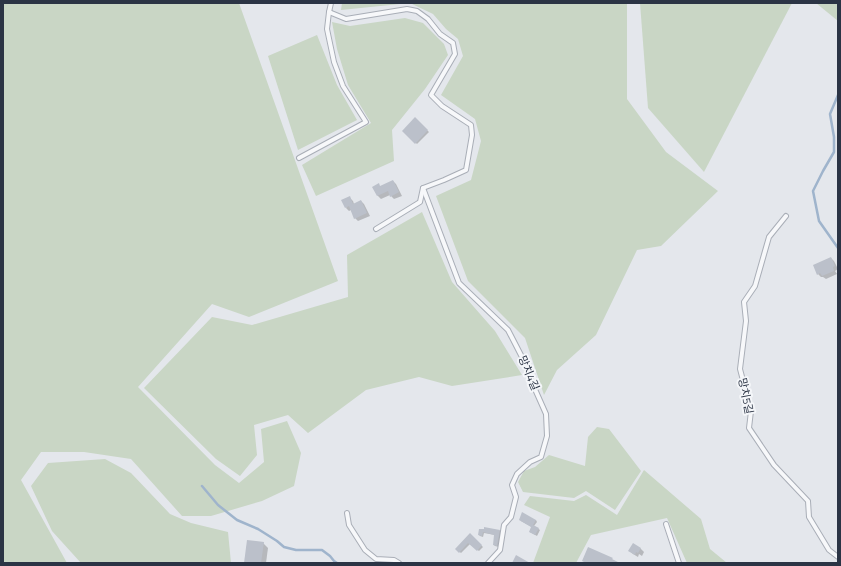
<svg xmlns="http://www.w3.org/2000/svg" width="841" height="566" font-family="'Titillium Web','Noto Sans KR',sans-serif">
	<rect width="100%" height="100%" fill="#e4e7ec"/>
	<g fill="#c9d6c5">
		<path d="M3,3h236l99,278 -89,36 -37,-13 -74,83 77,78 24,18 25,-21 -3,-33 26,-8 14,32 -7,33 -32,15 -51,15h-29l-51,-57 -47,-7h-43l-20,28 46,83h-64z"/>
		<path d="M342,3h285v96l39,53 52,39 -57,55 -24,4 -41,85 -39,35 -13,25 -19,-57 -57,-57 -32,-85 35,-16 10,-39 -6,-22 -34,-24 22,-39 -5,-17 -12,-10 -13,-15 -23,-11 -69,7z"/>
		<path d="M640,3h152l-88,169 -56,-64z"/>
		<path d="M816,3h22v18z"/>
		<path d="M405,18l18,5 21,21 4,11 -23,34 -33,41 2,31 -78,35 -14,-31 69,-42 -23,-38 -11,-36 -5,-27 18,4z"/>
		<path d="M317,35l20,50 20,35 -59,30 -30,-94z"/>
		<path d="M422,212l30,70 43,49 27,44 -70,11 -33,-9 -53,13 -58,43 -20,-18 -34,10 3,30 -17,21 -24,-17 -72,-71 68,-71 40,8 96,-28 -1,-42z"/>
		<path d="M597,427l12,2 32,42 -26,39 -29,-19 -12,7 -51,-6 -5,-10 6,-11 11,-4 14,-12 36,11 3,-29z"/>
		<path d="M105,459l26,14 39,41 21,9 37,9 3,31h-150l-29,-32 -21,-45 17,-23z"/>
		<path d="M644,470l57,49 9,30 17,14h-40l-20,-45 -76,17 -15,28h-43l17,-46 -26,-12 6,-9 44,5 12,-6 31,20z"/>
	</g>
	<g fill="#0003">
		<path d="M415,119l14,13 -12,12 -14,-13z"/>
		<path d="M393,181l3,3 6,12 -8,3 -4,-4 -9,4 -3,-3 -4,-9h7z"/>
		<path d="M350,198l3,3 1,3 7,-3 3,3 6,12 -12,5 -3,-3 -4,-8 -2,1 -3,-3z"/>
		<path d="M831,258l3,3 4,8 -3,2 2,3 -11,5 -3,-2h-2l-3,-3z"/>
		<path d="M536,520l1,2 -3,4 6,4 -3,6 -7,-4 2,-5 -11,-6z"/>
		<path d="M480,530l20,1 1,1 -2,15 -4,-1 -1,-1 1,-10 -11,-2 -1,4 -3,-1 -1,-1z"/>
		<path d="M470,534l13,13 -4,4 -9,-7 -9,9 -5,-4z"/>
		<path d="M263,543l5,5 -2,15h-21z"/>
		<path d="M640,548l4,4 -2,4 -3,-2 -1,3 -5,-3 -3,-3z"/>
	</g>
	<g fill="none" stroke-linecap="round" stroke-linejoin="round">
		<g stroke="#9fb4cc" stroke-width="2.5">
			<path d="M838,95l-8,19 4,23v15l-11,19 -10,20 6,30 19,27"/>
			<path d="M202,486l16,19 19,15 21,9 19,12 7,6 12,3h26l8,6 4,5 3,2"/>
		</g>
	</g>
	<g fill="#bbc0ca">
		<path d="M415,117l13,13 -13,14 -13,-13z"/>
		<path d="M393,180l6,12 -9,5 -2,-6 -11,5 -5,-9 7,-4 1,3z"/>
		<path d="M350,196l3,8 8,-4 6,13 -13,6 -5,-13 -4,2 -4,-8z"/>
		<path d="M831,257l4,9 -2,1 1,4 -12,5 -2,-3 -3,2 -4,-10z"/>
		<path d="M522,512l14,8 -3,5 6,3 -4,7 -6,-3 2,-5 -12,-7z"/>
		<path d="M484,527l16,3 -3,16 -4,-1 1,-10 -11,-3 -1,4 -4,-1 1,-6h5z"/>
		<path d="M470,533l12,12 -5,6 -9,-8 -9,10 -4,-4z"/>
		<path d="M247,540l17,2 -3,21h-17z"/>
		<path d="M633,543l8,5 -3,5 -2,-1 -1,3 -7,-4z"/>
		<path d="M588,547l25,11 -1,1 6,3 -1,1h-31l-4,-2z"/>
		<path d="M516,555l14,8h-18z"/>
	</g>
	<g fill="none" stroke-linecap="round" stroke-linejoin="round">
		<defs>
			<g id="service">
				<path d="M329,12l17,7 61,-10 10,2 11,8 12,15 13,9 2,11 -24,41 11,11 29,19 1,10 -6,35 -22,10 -21,8 -3,14 -44,27"/>
				<path d="M299,158l67,-36 -23,-36 -9,-24 -7,-33 2,-17 2,-9"/>
				<path d="M423,188l36,95 49,47 16,31 10,26 12,27 1,22 -6,21 -11,5 -13,12 -5,11 4,12 -5,20 -7,8 -4,25 -12,13"/>
				<path d="M786,216l-17,21 -14,49 -11,16 2,19 -6,48 11,42 -2,17 25,37 34,36 1,16 20,33 9,7"/>
				<path d="M347,513l2,12 16,25 11,9 18,1 5,3"/>
				<path d="M666,524l13,39"/>
			</g>
		</defs>
		<use href="#service" stroke="#a9aeb7" stroke-width="6"/>
		<use href="#service" stroke="#f7f8fa" stroke-width="4"/>
	</g>
	<g text-anchor="middle" dominant-baseline="central" stroke-width="4" stroke-linejoin="round" paint-order="stroke">
		<g font-size="11" fill="#2b3445" stroke="#f4f6f9">
			<text transform="translate(529 373) rotate(67)">망치4길</text>
			<text transform="translate(746 396) rotate(79)">망치5길</text>
		</g>
	</g>
	<rect width="841" height="566" fill="none" stroke="#2b3445" stroke-width="8"/>
</svg>
